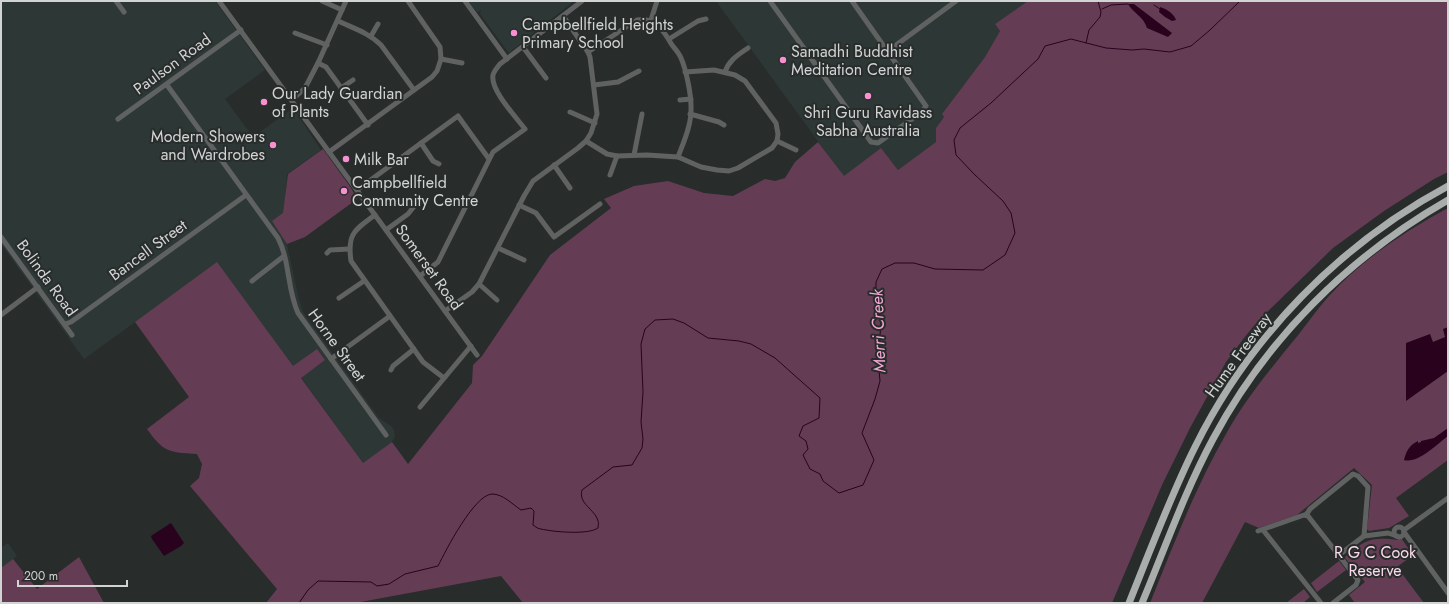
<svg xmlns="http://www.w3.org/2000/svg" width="1449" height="604" font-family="Jost,sans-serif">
	<rect width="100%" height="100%" fill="#282c2b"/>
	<g fill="#2d3836">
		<path d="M1,1h214l50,69 -40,29 28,38 40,-29 28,42 -34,24 -3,40 -11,7 9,13 5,10 12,56 4,12 76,106 12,8 3,4 1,7 -4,6 -28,20 -62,-86 24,-17 -8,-11 -24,18 -76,-104 -133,96 -83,-115z"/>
		<path d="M468,1h106l-64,51h-2l-28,-38 1,-4 -4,2z"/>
		<path d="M716,1h312l-33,23 5,7 -15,26 -43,57 2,3 -8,11v14l-38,28 -17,-22 -37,29z"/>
		<path d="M8,543l9,13 -16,12v-20z"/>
	</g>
	<g fill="#643d55">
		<path d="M1028,1h420v171l-14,7 -50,32 -51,37 -75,73 -14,17 -18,24 -36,66 -28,57 -50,118h-589l-22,-27 -146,27h-89l11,-14 -87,-103 9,-8 3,-14 -5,-10c-28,-2 -33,-1 -50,-25l42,-32 -54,-75 82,-60 76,104 24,-17 8,11 -24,18 62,85 29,-21 16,22 64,-81 1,-18 9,-9 68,-101 61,-47 -7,-9 30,-13 34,-5 36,12 29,3 32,-17 10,2 10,-3 10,-16 23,-20 26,34 37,-28 17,22 38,-28v-14l8,-11 -2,-3 43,-57 15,-26 -5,-7z"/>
		<path d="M323,149l28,39 6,11 -52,38 -18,7 -15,-23 11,-8 5,-39z"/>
		<path d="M1448,208v252l-52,38 13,18 -20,12 -20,3 -2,-2 5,-44 -18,-17 -57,47 -38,13 -14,-6 -43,81h-52c23,-57 45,-115 76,-169 20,-36 47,-68 73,-100 10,-13 19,-26 30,-38 33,-36 76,-65 119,-88z"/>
		<path d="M1399,535l14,20 -16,12 27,36h-69l-6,-8 16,-13 -20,-24 1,-2c20,-17 26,-19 52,-16z"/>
		<path d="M79,557l25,46h-103v-35l12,-9 24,30z"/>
		<path d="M1339,561l7,9 -29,22 -6,-9z"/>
		<path d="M1304,589l6,8 -7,6h-17z"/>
	</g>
	<g fill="#29021d">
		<path d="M1128,4h6l38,29 -4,4 -21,-9c-4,-12 -13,-14 -19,-24z"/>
		<path d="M1160,7c7,2 14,7 16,13l-4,1 -7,-4 -6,-5z"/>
		<path d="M1448,327v44l-42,30v-58l24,-9 3,8 12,-5 -2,-8z"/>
		<path d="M1448,428v8c-11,8 -30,28 -44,24 2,-8 5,-15 14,-19v2l3,-1v-1l13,-3z"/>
		<path d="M171,523l13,20 -3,3 -17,10 -12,-17 -1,-3z"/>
	</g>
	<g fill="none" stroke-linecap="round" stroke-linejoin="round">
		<g stroke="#29021d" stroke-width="1">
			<path d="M1154,5l6,4"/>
			<path d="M1102,9l9,-4 17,-1"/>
			<path d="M1086,43l3,-13 11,-13 1,-5 -3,-11"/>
			<path d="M299,603l9,-13 10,-9 53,1 6,4 12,-2 16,-10 33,-8c8,-16 36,-71 54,-72 11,0 20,10 29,16l10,-2 3,3 -1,14c3,2 5,4 8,4 13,3 47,6 57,-1 0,-3 1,-5 0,-7 -3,-12 -20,-17 -16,-31l31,-23 19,-2 10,-17 1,-9 -2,-17 2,-30 -2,-48 4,-15 10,-9 18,-1 11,4 24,15 31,3 12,3 24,14 45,40 -1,20 -16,8 -4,10 7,5 2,8 -5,6 7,14 10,5 3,7 16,12 24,-8 11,-25 -12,-27 13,-34 5,-18 -2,-22 3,-36 -5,-28v-13l6,-13 13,-6h19l21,6 48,1 22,-15 10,-22 -4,-20 -8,-12 -29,-27 -18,-19 -2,-15 6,-12 31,-25 47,-44 7,-13 26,-7 35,9 26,2 12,-1 26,3 21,-6 19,-16 30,-29"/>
		</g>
		<g stroke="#606261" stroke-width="5">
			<path d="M116,1l8,11"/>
			<path d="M219,1l258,354"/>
			<path d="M322,1l20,9"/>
			<path d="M465,1l42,58"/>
			<path d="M770,1l101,141 7,1 44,-31 4,-6 -74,-105"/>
			<path d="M651,20l6,-19"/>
			<path d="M338,21c15,7 31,12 43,24l33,45"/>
			<path d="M295,33l32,12"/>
			<path d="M371,36l7,-12"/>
			<path d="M669,39l29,-18 8,-2"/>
			<path d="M523,47l23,31"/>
			<path d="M888,51l68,-50"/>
			<path d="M588,52l49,-32c18,-3 27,11 35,25 3,4 7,8 9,13 5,11 10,36 10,48 1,18 -7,35 -13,51"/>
			<path d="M441,59l21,4"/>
			<path d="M318,63l8,4 42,58"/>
			<path d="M725,72c4,-12 13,-17 23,-24"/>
			<path d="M167,85l111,153c12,23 9,51 20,75l88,122"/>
			<path d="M594,85l24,-3 21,-11"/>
			<path d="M341,88l12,-8"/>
			<path d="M292,100l13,-12 13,-25 28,-62"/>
			<path d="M680,100l11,-1"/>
			<path d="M570,112l25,11"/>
			<path d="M690,114l29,8 5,3"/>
			<path d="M118,119l123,-89"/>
			<path d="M586,141l21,13 10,2 30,-1 31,2 23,10 16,3 12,1 9,-3 34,-20 5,-7 1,-7 -2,-11 -31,-42 -10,-6 -21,-5 -29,2"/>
			<path d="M777,141l19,9"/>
			<path d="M421,143l12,18 6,3"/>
			<path d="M329,152l103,-75 5,-6 4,-12 -1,-12 -32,-46"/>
			<path d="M634,155l8,-41"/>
			<path d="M554,165l16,23"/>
			<path d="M610,175l7,-19"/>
			<path d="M357,190l101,-74 31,43"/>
			<path d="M519,205l17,8 18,24 46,-33"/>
			<path d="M375,215c-20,15 -28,18 -24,46l72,101 21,16"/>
			<path d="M386,230l22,-16 12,-15"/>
			<path d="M1,237l71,98"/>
			<path d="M498,248l26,12"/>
			<path d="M327,253l3,-3 19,-1"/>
			<path d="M420,276l18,-14 55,-110 32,-23c-9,-12 -35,-39 -32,-54 1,-4 4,-7 7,-11l82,-63"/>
			<path d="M252,281l32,-25"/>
			<path d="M479,284l18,16"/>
			<path d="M339,298l25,-17"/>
			<path d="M445,311l27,-19 7,-8 45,-88 9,-15 45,-33 8,-7 5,-8 6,-19 -7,-57 -2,-5 -25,-36"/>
			<path d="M1,315l37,-28"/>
			<path d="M65,324l6,-2 175,-127"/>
			<path d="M331,359l59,-43"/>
			<path d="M391,370l2,-4 21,-17"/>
			<path d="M420,407l51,-61"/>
			<path d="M1306,515l4,-6 43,-35 5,2 10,11 -4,49"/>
			<circle cx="1399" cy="532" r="5"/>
			<path d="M1263,530l58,73"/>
			<path d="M1404,530l44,-32"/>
			<path d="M1258,531l46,-16 4,1 50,64 -2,5 -23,18"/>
			<path d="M1404,532l44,61"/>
			<path d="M1339,555l25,-19 24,-3 9,3"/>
		</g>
		<g stroke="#a9adac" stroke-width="7">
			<path d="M1129,603c21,-52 41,-106 66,-156 54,-110 145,-203 253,-261"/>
			<path d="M1142,603c23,-55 43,-112 71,-164 54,-101 136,-182 235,-239"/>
		</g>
	</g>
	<g fill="#f690d0" stroke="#282c2b" stroke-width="1.5">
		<circle cx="514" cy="33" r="4"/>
		<circle cx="783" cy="60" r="4"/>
		<circle cx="868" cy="96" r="4"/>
		<circle cx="264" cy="102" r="4"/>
		<circle cx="273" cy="145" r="4"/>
		<circle cx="346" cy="159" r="4"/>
		<circle cx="344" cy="191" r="4"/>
	</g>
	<g text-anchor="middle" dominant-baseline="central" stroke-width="4" stroke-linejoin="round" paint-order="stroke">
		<g font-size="16" fill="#d1d4d3" stroke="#282c2b" text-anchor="start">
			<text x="522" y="24">Campbellfield Heights<tspan x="522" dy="18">Primary School</tspan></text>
			<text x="791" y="51">Samadhi Buddhist<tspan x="791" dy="18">Meditation Centre</tspan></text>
			<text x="272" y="93">Our Lady Guardian<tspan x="272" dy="18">of Plants</tspan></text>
			<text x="868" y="112" text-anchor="middle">Shri Guru Ravidass<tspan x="868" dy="18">Sabha Australia</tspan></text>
			<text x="265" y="136" text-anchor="end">Modern Showers<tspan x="265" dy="18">and Wardrobes</tspan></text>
			<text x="354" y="159">Milk Bar</text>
			<text x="352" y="182">Campbellfield<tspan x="352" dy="18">Community Centre</tspan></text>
		</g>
		<g font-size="16" fill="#d1d4d3" stroke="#282c2b">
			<text transform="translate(172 64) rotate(-36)">Paulson Road</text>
			<text transform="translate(148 250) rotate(-36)">Bancell Street</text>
			<text transform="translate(429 267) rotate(54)">Somerset Road</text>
			<text transform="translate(47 278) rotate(54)">Bolinda Road</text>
			<text transform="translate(337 345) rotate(54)">Horne Street</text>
			<text transform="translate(1238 355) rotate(-54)">Hume Freeway</text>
		</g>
		<g font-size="16" fill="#fadaec" stroke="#282c2b">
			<text x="1375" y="552">R G C Cook<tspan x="1375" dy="18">Reserve</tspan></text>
		</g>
		<g font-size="17" font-style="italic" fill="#f4a7d5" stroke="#282c2b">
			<text transform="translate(878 331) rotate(-92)">Merri Creek</text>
		</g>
	</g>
	<rect width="1449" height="604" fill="none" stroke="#d1d4d3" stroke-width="4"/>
	<path d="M18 580v6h109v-6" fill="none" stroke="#d1d4d3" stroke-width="2"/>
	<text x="24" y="580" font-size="12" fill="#d1d4d3" stroke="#282c2b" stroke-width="3" paint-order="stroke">200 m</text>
</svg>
